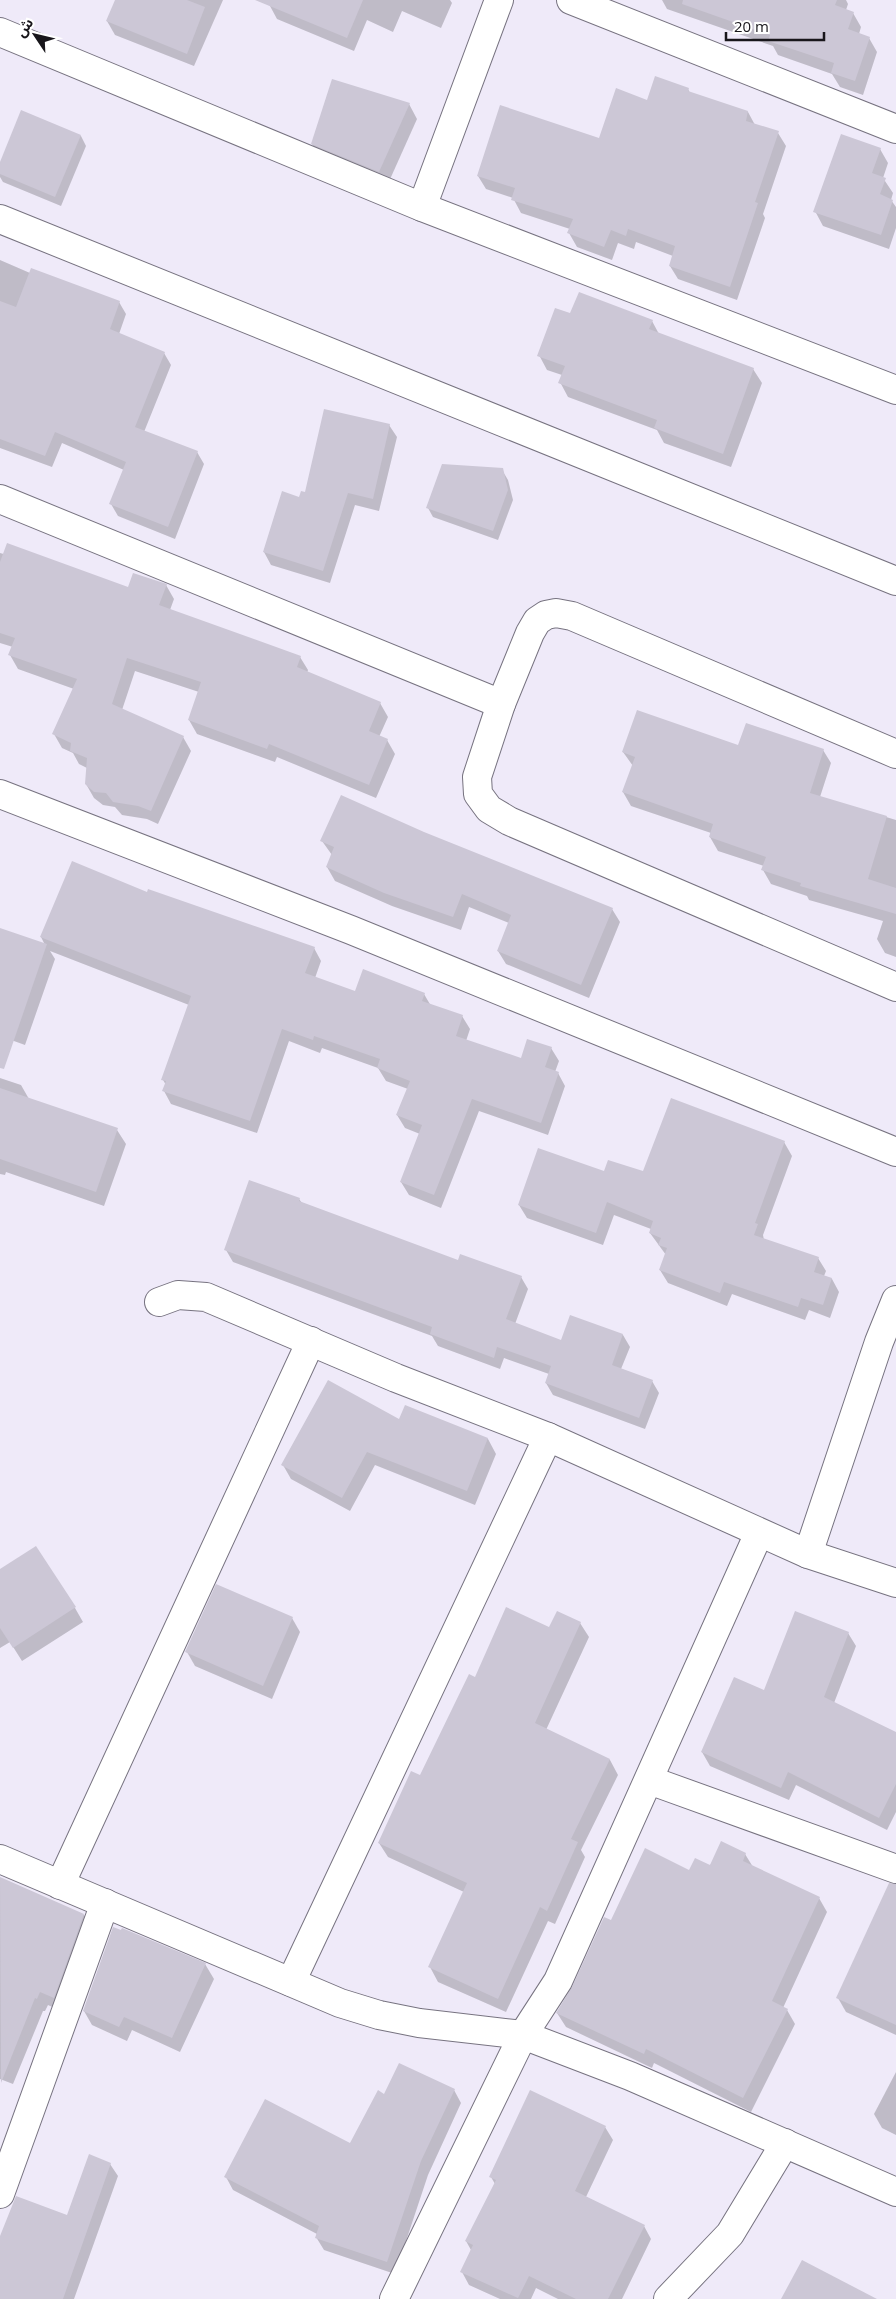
<svg xmlns="http://www.w3.org/2000/svg" width="896" height="2299" font-family="'Open Sans','Noto Sans Arabic',sans-serif">
	<rect width="100%" height="100%" fill="#efeaf9"/>
	<g fill="#0003">
		<path d="M116,0h107l-29,66 -79,-31 -8,-14z"/>
		<path d="M272,0h178l2,3 -11,25 -39,-17 -9,21 -26,-12 -13,31 -77,-32 -7,-13z"/>
		<path d="M662,0h184l2,4 -2,6 7,3 8,14 -2,7 10,4 8,14 -14,43 -23,-8 -8,-13 -54,-19 -5,-9 -106,-37z"/>
		<path d="M688,89l2,4 58,19 7,13 23,8 8,13 -23,68 2,4 -28,82 -59,-21 -8,-13 3,-10 -37,-14 -2,7 -16,-6 -6,17 -35,-13 -8,-14 1,-4 -49,-16 -8,-15 -27,-9 -8,-13 122,-37 48,-38z"/>
		<path d="M409,104l8,15 -30,67 -66,-28 -9,-14z"/>
		<path d="M22,112l59,24 5,10 -25,60 -58,-24 -3,-5v-12z"/>
		<path d="M880,149l8,14 -5,15 10,15 -2,7 5,7v21l-7,21 -66,-23 -8,-15z"/>
		<path d="M0,260l30,13 89,29 7,12 -7,20 45,19 7,12 -27,67 53,20 7,12 -29,75 -57,-23 -7,-12 13,-34 -62,-27 -10,24 -52,-19z"/>
		<path d="M571,315l81,6 7,13 94,35 9,14 -31,84 -67,-24 -7,-13 -89,-33 -8,-15 2,-7 -15,-5 -8,-15z"/>
		<path d="M389,425l8,12 -18,74 -24,-6 -25,78 -59,-18 -7,-13 36,-54z"/>
		<path d="M502,470l6,10 5,20 -15,40 -65,-23 -5,-9z"/>
		<path d="M0,553l129,36 37,-4 8,14 -4,11 130,47 8,13 -1,3 73,30 8,14 -9,20 8,3 8,14 -19,44 -99,-41 -2,5 -78,-28 -8,-14 10,-28 -64,-21 -13,39 61,27 8,14 -33,73 -11,-5 -25,-4 -7,-8 -12,-2 -9,-7 -8,-14 1,-16 -8,-4 -6,-11 -11,-5 -8,-14 20,-45 -56,-20 -8,-14 3,-8 -13,-4z"/>
		<path d="M739,747l84,3 8,13 -11,34 76,23v137l-11,-4 -8,-14 6,-18 -74,-21 -2,-4 -36,-12 -8,-14 1,-4 -46,-15 -8,-14 1,-4 -80,-27 -8,-14 10,-26 -10,-14z"/>
		<path d="M423,834l189,75 8,13 -31,76 -83,-34 -8,-13 11,-28 -40,-16 -8,23 -69,-24 -57,-25 -8,-14 5,-12 -10,-14z"/>
		<path d="M148,894l166,54 7,13 -6,17 41,15 68,1 7,12 31,10 8,13 -4,12 55,19 30,-12 8,13 -4,11 3,1 7,13 -17,49 -69,-24 -38,97 -32,-13 -8,-13 19,-48 -15,-6 -8,-13 11,-26 -22,-8 -8,-13 -56,-20 -2,5 -31,-12 -32,92 -86,-29 -7,-13 2,-6 -3,-5 26,-75 -139,-54 5,8 -30,86 -25,-9v-107l45,16 -4,-8z"/>
		<path d="M0,1078l21,7 8,14 88,31 9,14 -22,62 -98,-34 -1,3 -5,-1z"/>
		<path d="M784,1142l8,14 -29,79 1,5 54,18 8,13 -2,5 8,3 7,13 -9,26 -21,-8 -4,10 -73,-26 -5,12 -59,-23 -8,-13 6,-15 -16,-22 1,-4 -37,-14 -11,30 -76,-27 -8,-13 86,-32h39z"/>
		<path d="M299,1199l3,4 156,58 63,16 7,12 -13,35 47,18 9,-25 52,18 7,12 -9,22 31,12 7,12 -14,36 -92,-34 -7,-12 3,-9 -45,-16 -4,11 -62,-23 -6,-10 -199,-74 -7,-12z"/>
		<path d="M405,1407l83,32 8,15 -21,51 -100,-40 -25,46 -59,-32 -8,-14 117,-45z"/>
		<path d="M0,1571l75,37 8,14 -61,39 -12,-19 -10,6z"/>
		<path d="M292,1618l8,14 -28,67 -77,-33 -8,-14z"/>
		<path d="M580,1623l9,14 -43,93 64,30 8,15 -37,75 4,7 -30,67 -7,-3 -42,91 -68,-30 -8,-15 34,-75 -76,-35 -9,-14 42,-66 55,-99 74,-50z"/>
		<path d="M848,1633l8,13 -22,57 62,31v78l-9,18 -91,-45 -7,15 -79,-34 -8,-14 62,-61z"/>
		<path d="M745,1854l8,13 66,31 8,14 -44,96 4,2 8,14 -44,88 -97,-49 -2,5 -86,-41 -9,-14 54,-91 79,-51z"/>
		<path d="M0,1878l84,37 7,13 -30,83 -13,-6 -3,6h-2l-30,73 -13,-5z"/>
		<path d="M896,1916v119l-50,-23 -8,-14z"/>
		<path d="M122,1929l83,35 9,15 -34,73 -48,-22 -5,11 -35,-16 -8,-14z"/>
		<path d="M896,2072v63l-14,-7 -8,-14z"/>
		<path d="M454,2090l7,13 -33,72 -33,99 -71,-24 -8,-13 1,-3 -84,-44 -7,-13 124,-33 35,-49z"/>
		<path d="M605,2127l8,13 -27,57 58,29 7,13 -29,60h-64l-22,-11 -5,11h-31l-31,-14 -7,-13 9,-22 -5,-9 29,-57 -4,-7z"/>
		<path d="M110,2164l8,12 -44,123h-74v-57l68,-26z"/>
	</g>
	<g fill="#ccc7d6">
		<path d="M115,0h72l18,7 -18,47 -81,-33z"/>
		<path d="M255,0h108l-16,38z"/>
		<path d="M683,0h154l-2,5 19,7 -6,17 22,8 -15,44 -24,-8 3,-10 -66,-22 2,-6 -88,-31z"/>
		<path d="M655,76l34,12 -1,3 60,20 -2,10 33,10 -24,71 3,1 -28,84 -61,-21 6,-20 -47,-17 -2,7 -15,-6 -7,17 -37,-14 6,-14 -62,-19 4,-12 -38,-12 23,-71 99,33 17,-50 31,12z"/>
		<path d="M332,79l78,24 -31,69 -68,-28z"/>
		<path d="M21,110l60,25 -26,62 -55,-23v-12z"/>
		<path d="M841,134l40,14 -9,25 14,5 -6,16 13,6 -12,35 -68,-23z"/>
		<path d="M31,268l89,33 -10,28 55,23 -30,75 63,24 -30,76 -59,-23 17,-42 -71,-30 -10,24 -45,-17v-138l16,6z"/>
		<path d="M579,292l74,28 -4,9 105,39 -31,86 -69,-26 3,-8 -99,-37 7,-17 -28,-10 18,-48 15,5z"/>
		<path d="M324,409l66,15 -17,75 -25,-6 -25,78 -60,-19 19,-61 17,6 2,-6 4,1z"/>
		<path d="M442,464l61,4 5,22 -15,41 -67,-23z"/>
		<path d="M7,543l121,44 5,-14 34,11 -8,21 142,51 -4,11 84,35 -12,29 19,8 -19,46 -100,-41 -2,5 -79,-29 13,-38 -74,-24 -15,46 72,32 -33,75 -13,-5 -25,-4 -7,-9 -12,-1 -9,-8 2,-26 -17,-7 1,-8 -19,-9 25,-55 -69,-24 7,-17 -15,-5v-71z"/>
		<path d="M637,710l101,35 8,-22 78,26 -14,44 77,23 -19,63 28,9v26l-96,-28 1,-3 -40,-13 5,-13 -57,-20 4,-13 -91,-32 13,-35 -13,-5z"/>
		<path d="M341,795l83,37 189,76 -32,77 -84,-34 14,-36 -49,-21 -9,23 -69,-24 -58,-26 8,-20 -14,-6z"/>
		<path d="M72,861l75,31 1,-3 167,58 -10,26 50,18 8,-22 62,24 -3,8 41,14 -7,21 65,22 6,-19 25,8 -7,20 14,5 -18,51 -69,-24 -38,96 -34,-13 22,-57 -26,-10 14,-34 -33,-13 3,-9 -66,-23 -1,4 -31,-11 -32,92 -88,-30 4,-10 -5,-1 30,-84 -151,-59z"/>
		<path d="M0,928l47,16 -43,125 -4,-1z"/>
		<path d="M0,1088l118,40 -22,64 -96,-33z"/>
		<path d="M671,1098l114,43 -30,82 3,1 -4,11 65,22 -5,15 18,6 -9,27 -22,-7 -3,9 -74,-25 -4,11 -61,-23 8,-22 -9,-3 3,-7 -12,-5 4,-12 -46,-19 -11,31 -78,-28 20,-57 66,23 4,-11 35,11z"/>
		<path d="M249,1180l51,18 -1,3 159,59 2,-6 62,22 -16,43 55,21 9,-25 53,19 -11,31 41,15 -14,38 -94,-35 6,-17 -54,-19 -3,11 -64,-24 2,-7 -208,-77z"/>
		<path d="M328,1380l71,39 6,-14 83,33 -21,53 -100,-39 -25,46 -61,-33z"/>
		<path d="M36,1546l40,61 -63,41 -13,-20v-59z"/>
		<path d="M216,1584l77,33 -30,69 -78,-34z"/>
		<path d="M506,1607l43,20 8,-16 24,11 -46,101 75,36 -39,80 7,3 -31,69 -7,-4 -42,92 -70,-32 39,-84 -89,-40 33,-72 9,4 49,-101 6,3z"/>
		<path d="M795,1611l54,21 -25,65 72,35v52l-17,34 -91,-46 -7,16 -80,-36 33,-75 30,13z"/>
		<path d="M721,1841l25,12 -3,8 77,36 -48,104 16,8 -45,89 -97,-49 -2,5 -88,-41 16,-26 32,-70 7,3 34,-72 44,22 6,-12 15,7z"/>
		<path d="M0,1877l84,37 -30,84 -14,-6 -3,7 -2,-1 -34,85z"/>
		<path d="M889,1883l7,1v141l-60,-27z"/>
		<path d="M113,1927l8,3 1,-2 84,35 -34,75 -48,-21 -5,10 -36,-16z"/>
		<path d="M399,2063l56,26 -34,72 -34,101 -72,-24 4,-12 -95,-49 41,-78 85,44 28,-53 6,4z"/>
		<path d="M530,2090l76,36 -31,65 70,34 -37,74h-32l-47,-23 -11,22 -58,-26 13,-27 -8,-4 31,-61 -7,-3z"/>
		<path d="M89,2154l22,9 -48,136h-63v-63l16,-40 51,19z"/>
		<path d="M802,2260l75,39h-96z"/>
	</g>
	<g fill="none" stroke-linecap="round" stroke-linejoin="round">
		<defs>
			<g id="minor">
				<path d="M571,0l325,129"/>
				<path d="M0,32l422,175 474,183"/>
				<path d="M422,207l77,-207"/>
				<path d="M0,219l896,362"/>
				<path d="M0,499l501,205"/>
				<path d="M896,754l-324,-138 -16,-3 -10,2 -9,6 -7,12 -29,71 -24,73 1,17 11,15 20,12 387,166"/>
				<path d="M0,794l351,136 545,222"/>
				<path d="M159,1302l19,-7 28,2 190,81 152,59 260,117 88,29"/>
				<path d="M808,1554l71,-212 17,-42"/>
				<path d="M649,1780l247,89"/>
				<path d="M0,1859l340,144 39,12 40,8 104,12 107,41 266,116"/>
				<path d="M60,1885l251,-544"/>
				<path d="M291,1982l257,-545"/>
				<path d="M0,2194l105,-291"/>
				<path d="M394,2299l129,-264 35,-54 201,-448"/>
				<path d="M668,2299l62,-65 55,-91"/>
			</g>
		</defs>
		<use href="#minor" stroke="#777380" stroke-width="30"/>
		<use href="#minor" stroke="#fff" stroke-width="28"/>
	</g>
	<g transform="translate(35 35) rotate(305)" stroke="#ffffff" stroke-width="4" paint-order="stroke">
	<path d="M0-4L9 19L0 12L-9 19Z" fill="#18161b"/>
	<text y="-8" font-size="14" font-weight="bold" text-anchor="middle" fill="#18161b">ش</text>
	</g>
	<path d="M726 32v8h98v-8" fill="none" stroke="#18161b" stroke-width="2.5"/>
	<text x="734" y="32" font-size="15" fill="#18161b" stroke="#ffffff" stroke-width="4" paint-order="stroke">20 m</text>
</svg>
